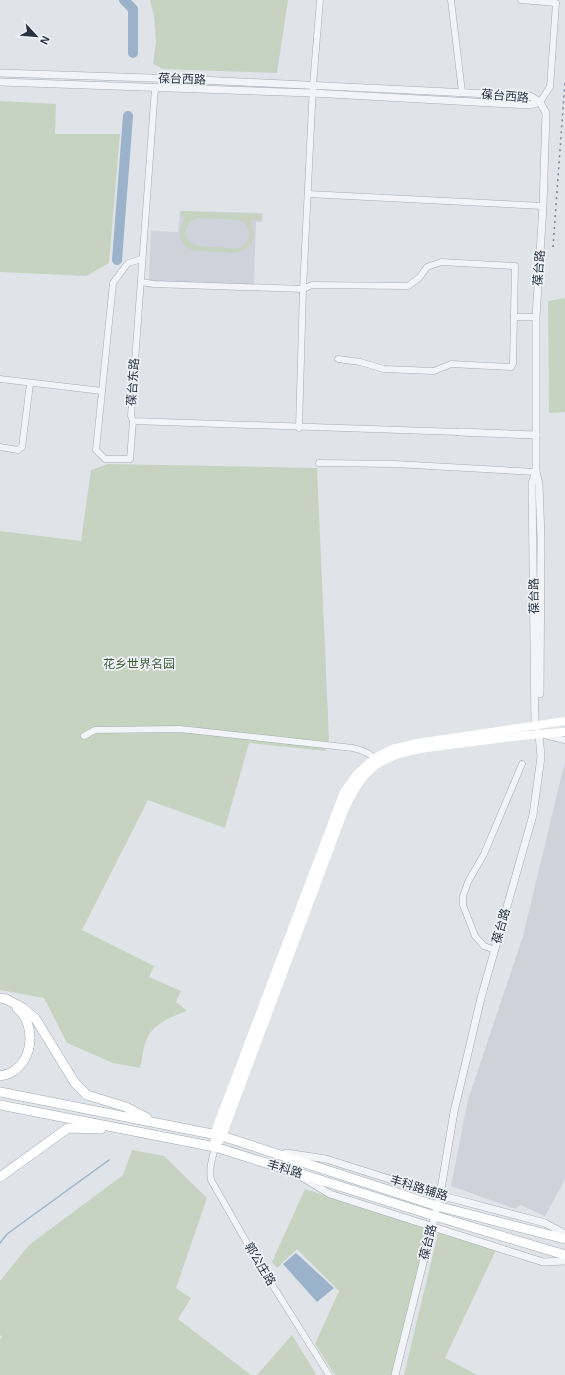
<svg xmlns="http://www.w3.org/2000/svg" width="565" height="1375" font-family="Arial,'Noto Sans SC',sans-serif">
	<rect width="100%" height="100%" fill="#e0e4e9"/>
	<g fill="#ced3db">
		<path d="M180,211l83,2 -1,9h-6l-2,63 -105,-4 2,-50 27,1z"/>
		<path d="M565,761v418l-20,37 -25,-11 -4,4 -65,-23 17,-86 55,-164z"/>
	</g>
	<g fill="#c6d3c1" fill-rule="evenodd">
		<path d="M150,0h138l-11,73 -114,-4 -10,-5 3,-23 -2,-24z"/>
		<path d="M0,101l56,3 -1,30h65l-11,129 -23,13 -86,-4z"/>
		<path d="M181,211l80,3v6h-11c7,12 5,28 -11,32 -7,2 -16,0 -24,0 -7,-1 -15,0 -22,-2 -15,-4 -16,-21 -8,-32l-4,-1zM198,218l41,2c5,2 9,5 10,11 1,6 -2,13 -8,16 -6,3 -15,1 -22,0 -13,0 -44,0 -30,-24z"/>
		<path d="M565,298v114l-16,1 -1,-112z"/>
		<path d="M108,464l209,4 12,271 -4,12 -76,-8 -24,85 -77,-28 -66,130 72,36 -5,11 32,14 -5,11 11,9c-16,6 -36,13 -42,32 -2,8 -3,17 -5,25l-27,-5 -46,-20 -23,-45 -44,-8v-459l81,10 10,-71z"/>
		<path d="M132,1150l32,6 43,42 -31,90 15,10 -13,21 73,56h-251v-36l2,-2 -2,-2v-54l29,-36 94,-70z"/>
		<path d="M305,1189l123,39 -36,147h-57l-20,-31 24,-53 -42,-42 -20,19 -5,-6z"/>
		<path d="M438,1233l58,17 -51,108 32,17h-73z"/>
		<path d="M292,1335l24,39 -2,1h-57z"/>
	</g>
	<path fill="#9ab3ca" d="M296,1253l38,35 -17,14 -34,-38z"/>
	<g fill="none" stroke-linecap="round" stroke-linejoin="round">
		<path stroke="#9ab3ca" stroke-width="1.5" d="M0,1243l7,-9 102,-74"/>
		<g stroke="#9ab3ca" stroke-width="10">
			<path d="M124,0l9,9v44"/>
			<path d="M117,260l11,-144"/>
		</g>
		<defs>
			<g id="minor">
				<path d="M451,0l11,92"/>
				<path d="M521,0l35,3 -6,84 -10,15"/>
				<path d="M155,88l-24,328 2,5 326,11"/>
				<path d="M308,194l235,12"/>
				<path d="M141,282l13,2 149,5 10,-204 7,-85"/>
				<path d="M514,317h22"/>
				<path d="M0,379l102,12"/>
				<path d="M133,421l-3,38h-25l-9,-9 17,-167 15,-20 14,-4"/>
				<path d="M299,428l4,-139 9,-4 96,1 11,-8 8,-11 14,-5 74,4 -2,98 -2,3 -60,-3 -17,7 -50,-2 -24,-7 -22,-3"/>
				<path d="M0,447l18,3 4,-3 8,-63"/>
				<path d="M319,463l76,1 141,8"/>
				<path d="M544,735l21,5"/>
				<path d="M84,736l11,-6 85,-1 173,19c9,2 18,5 24,13"/>
				<path d="M495,950l-11,-4 -9,-10 -12,-31v-9l5,-14 16,-28 38,-90"/>
				<path d="M215,1147c-3,12 -6,21 -4,33l47,82 71,113"/>
			</g>
			<g id="tertiary">
				<path d="M0,73l181,6 349,17 10,6"/>
				<path d="M0,82l312,11 217,12 11,-3"/>
				<path d="M459,432l77,3"/>
				<path d="M540,694l1,-156 -2,-54 -3,-12v-155l7,-111 3,-93 -6,-11"/>
				<path d="M286,1153l40,6 117,37 102,27 20,11"/>
				<path d="M302,1177l28,17 213,68 22,-1"/>
				<path d="M395,1375l45,-180 14,-83 27,-114 52,-183 8,-58 -2,-23 -4,-9 -3,-242 4,-11"/>
			</g>
			<g id="primary">
				<path d="M0,998l6,1 17,9 12,10 40,65 12,12 39,12 21,11"/>
				<path d="M0,1076c4,-1 9,-2 12,-4 22,-13 24,-48 5,-64"/>
				<path d="M0,1092l222,44 215,70 128,33"/>
				<path d="M0,1105l215,42 220,69 130,39"/>
				<path d="M0,1177l68,-49 33,1"/>
			</g>
		</defs>
		<use href="#minor" stroke="#a5abb3" stroke-width="7"/>
		<use href="#tertiary" stroke="#a5abb3" stroke-width="8"/>
		<use href="#primary" stroke="#9fa9b5" stroke-width="10"/>
		<use href="#minor" stroke="#f3f4f7" stroke-width="6"/>
		<use href="#tertiary" stroke="#f3f4f7" stroke-width="7"/>
		<g stroke="#fff" stroke-width="8">
			<path d="M219,1141l3,-5 122,-326c9,-18 17,-35 34,-46 24,-16 60,-17 86,-21 34,-4 67,-9 101,-11"/>
			<path d="M215,1147v-13l3,-10 126,-332 13,-18 18,-16 17,-9 25,-6 148,-22"/>
		</g>
		<use href="#primary" stroke="#fff" stroke-width="9"/>
		<path stroke="#798493" stroke-width="1.5" stroke-dasharray="2 4" stroke-linecap="butt" d="M553,247l12,-166"/>
	</g>
	<g text-anchor="middle" dominant-baseline="central" stroke-width="3.5" stroke-linejoin="round" paint-order="stroke">
		<g font-size="12" fill="#283241" stroke="#eff3f7">
			<text transform="translate(182 79) rotate(2)">葆台西路</text>
			<text transform="translate(505 96) rotate(5)">葆台西路</text>
			<text transform="translate(539 268) rotate(-86)">葆台路</text>
			<text transform="translate(133 382) rotate(-86)">葆台东路</text>
			<text transform="translate(534 596) rotate(-91)">葆台路</text>
			<text transform="translate(501 926) rotate(-74)">葆台路</text>
			<text transform="translate(285 1169) rotate(17)">丰科路</text>
			<text transform="translate(419 1188) rotate(17)">丰科路辅路</text>
			<text transform="translate(428 1242) rotate(-76)">葆台路</text>
			<text transform="translate(260 1264) rotate(59)">郭公庄路</text>
		</g>
		<g font-size="12" fill="#3e5d35" stroke="#eff3f7">
			<text x="139" y="664">花乡世界名园</text>
		</g>
	</g>
	<g transform="translate(36 36) rotate(116)" stroke="#eff3f7" stroke-width="3" paint-order="stroke">
	<path d="M0-3L7 15L0 10L-7 15Z" fill="#283241"/>
	<text y="-6" font-size="11" font-weight="bold" text-anchor="middle" fill="#283241">N</text>
	</g>
</svg>
